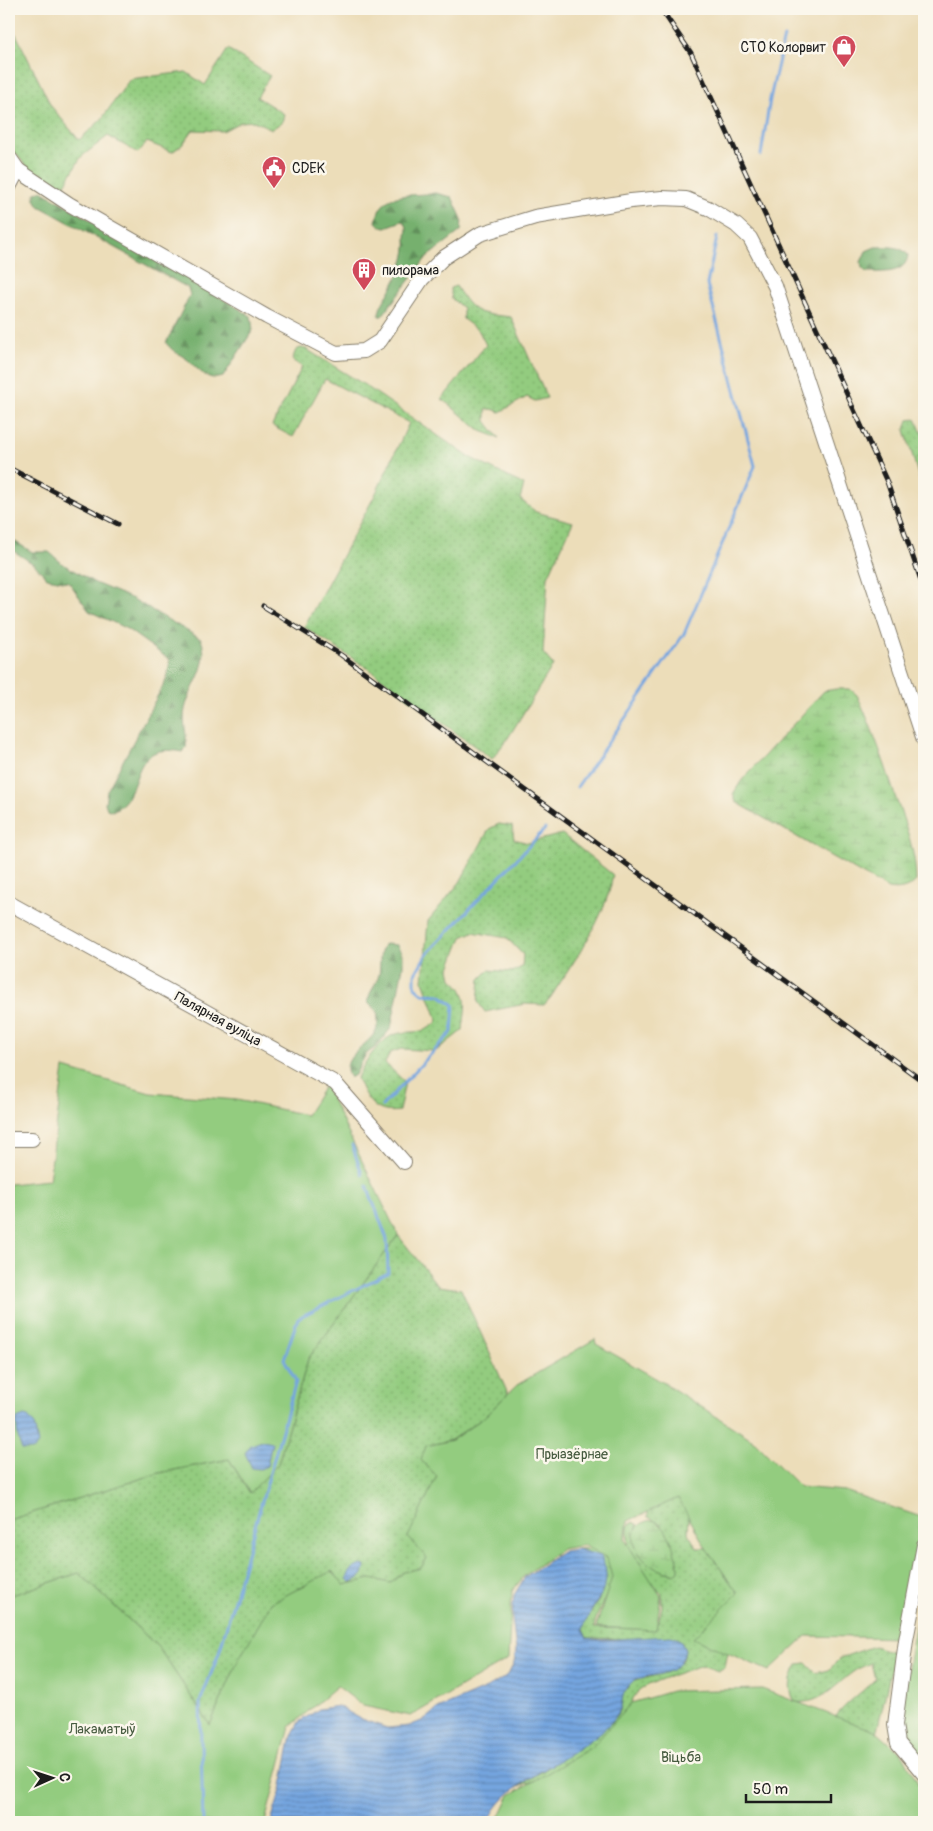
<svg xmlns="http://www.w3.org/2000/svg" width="933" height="1831" font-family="Pangolin,sans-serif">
	<defs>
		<pattern id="grass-dots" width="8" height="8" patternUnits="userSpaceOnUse" patternTransform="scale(1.25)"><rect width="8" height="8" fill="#93cc7f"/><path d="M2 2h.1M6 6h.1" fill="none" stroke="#7eaf6d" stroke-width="1.8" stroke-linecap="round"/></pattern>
		<pattern id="forest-firs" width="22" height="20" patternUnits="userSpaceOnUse" patternTransform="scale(1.25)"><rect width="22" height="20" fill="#76b06e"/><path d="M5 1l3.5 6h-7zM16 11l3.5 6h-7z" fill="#608e5a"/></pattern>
		<pattern id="wetland-marsh" width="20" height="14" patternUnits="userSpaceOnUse" patternTransform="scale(1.25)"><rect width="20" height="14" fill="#93cc7f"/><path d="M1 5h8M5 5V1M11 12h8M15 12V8" fill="none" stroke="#7eaf6d"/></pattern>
		<pattern id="water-rules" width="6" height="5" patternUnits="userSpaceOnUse" patternTransform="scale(1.25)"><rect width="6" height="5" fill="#75a5df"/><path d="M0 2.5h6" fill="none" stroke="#5f86b4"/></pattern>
	</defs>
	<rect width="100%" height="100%" fill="#fbf7ec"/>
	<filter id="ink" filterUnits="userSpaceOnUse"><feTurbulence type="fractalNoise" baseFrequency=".02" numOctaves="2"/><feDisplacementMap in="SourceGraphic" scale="10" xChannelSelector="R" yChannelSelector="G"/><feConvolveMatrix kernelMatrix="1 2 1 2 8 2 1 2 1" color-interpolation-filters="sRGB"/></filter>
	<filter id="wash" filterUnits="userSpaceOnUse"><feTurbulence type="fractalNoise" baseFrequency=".0096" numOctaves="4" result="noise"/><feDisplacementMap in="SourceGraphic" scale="20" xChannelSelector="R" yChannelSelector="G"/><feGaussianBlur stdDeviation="1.12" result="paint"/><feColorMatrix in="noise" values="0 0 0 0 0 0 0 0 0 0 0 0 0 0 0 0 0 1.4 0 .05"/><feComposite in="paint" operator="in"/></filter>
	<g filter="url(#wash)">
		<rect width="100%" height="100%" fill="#ecddb9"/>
		<g fill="url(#grass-dots)" stroke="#58744e">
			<path d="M9,33l7,1 35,72 28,34 22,-20 29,-41 56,-7 19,13 23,-36 42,27 -13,21 27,17 -2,8 -10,7 -18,-8 -14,1 -17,9 -30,-1 -11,15 -10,7 -25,-10 -9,11 -30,-17 -27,21 -21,36 -34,-27 -17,-21z"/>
			<path d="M456,286c18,30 23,27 55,31l36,81 -12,3 -8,-4 -27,15 -8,-3 -6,1v11l13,17 -18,-7 -39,-32 44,-54 -7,-14 -16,-12v-11l-11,-9 -2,-11z"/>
			<path d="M301,348l5,1 57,35 106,73 55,28 -4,14 16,13 37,10 -25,55 -5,76 10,12 -45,73 -16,21 -123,-90 -65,-42 71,-132 34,-72 -84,-44 -32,58 -21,-11 30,-59 -10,-7 4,-10z"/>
			<path d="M916,419l8,19v57l-19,-65 3,-10z"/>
			<path d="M499,824l13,2 2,13 14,4 34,-9 51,41c-8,45 -38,84 -62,122l-7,8 -19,-1 -40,8 -7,-10 2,-23 9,-9 23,2 10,-5 1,-12 -16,-17 -34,-6 -11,5 -12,31 2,11c19,15 13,30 11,51l-27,21 -35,-2 -11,4 -5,10 20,19 -6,29c-25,4 -33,-12 -42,-33 5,-13 21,-35 34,-42 17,-8 30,2 47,-15l-15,-40 5,-60 32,-39 29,-53z"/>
			<path d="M398,1235l40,51 23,3 47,105 -25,24 -32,22 -25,6 11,30 -28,60 18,22 -6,10 -17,4 -13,11 -21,-4 -26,6 -106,76 -28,64 -52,-78 -79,-74 -70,23v-76l150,-47 70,-14 20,33 29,-28 30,-105z"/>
			<path d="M678,1498l11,19 -1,16 9,15h9l32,45 -45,45 35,14 -3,15 -7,4 -17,-6c-19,8 -41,13 -58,23 -12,7 -13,22 -22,31 -28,33 -62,54 -102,67l60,-38 33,-26 8,-11 2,-15 9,-14 37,-10 15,-12 2,-10 -5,-10 -93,-2 -4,-8 3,-11 13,-19 2,-44 -24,-7 25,-1 14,27c-5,13 -22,42 -22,53l55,1 9,-6 4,-16v-13c-22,-29 -36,-26 -34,-68l5,-4 5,3c-13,24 11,43 32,48l9,-6 -18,-43 -13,-7v-6z"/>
			<path d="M874,1646l16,5 4,7 -19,81 -46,-11c9,-21 30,-32 46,-49l-4,-16c-6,3 -13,5 -18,9 -19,14 -32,33 -58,30 -8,-14 -5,-25 3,-38l8,-1 10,10 13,-3 11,-12z"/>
		</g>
		<g fill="url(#forest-firs)" stroke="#496645">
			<path d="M42,191l209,125 2,14 -30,47c-16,5 -24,-7 -35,-17 -9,-7 -13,-6 -22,-17l24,-48 -2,-7 -149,-82 -4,-7v-6z"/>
			<path d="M435,193l17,4 10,22 -1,12 -34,26 -45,59h-3c0,-10 6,-16 11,-25 9,-16 18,-35 16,-53 0,-8 4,-11 -4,-17l-16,6 -6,-1 -4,-4c5,-33 34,-25 59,-29z"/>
			<path d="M875,247c12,0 26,-2 33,8 -2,20 -26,17 -42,17l-4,-4 -1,-6 5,-11z"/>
			<path d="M9,538l23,14h17l14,12 32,19 38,16 68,40c10,27 -10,45 -16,70 -3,14 3,26 1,39l-4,4c-57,-12 -35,44 -70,59l-5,-2 -2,-6 2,-12 60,-113 3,-18 -43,-31 -38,-18 -20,-29 -22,-4 -12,-13 -26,-17z"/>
			<path d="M385,944l12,1 6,11v11l-12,61 -15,19 -10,7 -11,21 -5,3c-12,-19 15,-31 24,-44 5,-7 4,-15 3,-23l-9,-8c0,-10 7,-16 10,-25 4,-11 -1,-25 7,-34z"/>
		</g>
		<g fill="url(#wetland-marsh)" stroke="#58744e">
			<path d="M836,689h14l7,6c15,32 27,66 38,101 10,27 21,56 21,85 -8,8 -17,10 -28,8l-152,-87 -3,-8 9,-14 82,-89z"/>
			<path d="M653,1520c19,9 20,30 26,47v4l-4,3c-9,-2 -19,-4 -26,-10 -18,-14 -24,-40 4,-44z"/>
		</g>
		<g fill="#93cc7f" stroke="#58744e">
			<path d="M64,1068l86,25 87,7 69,15 19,-30 73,150 -90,124 -30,105 -28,29 -21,-34 -70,14 -150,47v-336l40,-4z"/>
			<path d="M595,1339l1,5 68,39 89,57 47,47 45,4 76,26 -18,121 -97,-2 -37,35 -76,-33 45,-45 -32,-45 -28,-50 -50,23 -3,19 36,56 -5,34 -60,-3 16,-50 -5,-19 -22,-13 -24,4 -37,27 -12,15 -4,68 -97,57 -48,-10 -26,-20 -47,41 -25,95h-256v-226l70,-23 79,74 52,78 28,-64 33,-58 61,-32 12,14 26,-6 21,4 13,-11 17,-4 6,-10 -19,-21 29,-61 -16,-16 5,-14 26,-6 31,-22 34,-33z"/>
			<path d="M924,1572v193c-20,-25 -23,-28 -22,-61z"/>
			<path d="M762,1689l115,43 26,23 21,40v27h-427l13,-27 82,-48 39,-44 41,-12z"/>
		</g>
		<g fill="url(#water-rules)" stroke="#48607e">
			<path d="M24,1416l4,1 6,7 4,20 -4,6h-12c-4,-9 -6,-22 -5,-31z"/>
			<path d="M262,1441l10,2 -5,23 -7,3 -8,-1 -7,-15 6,-8z"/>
			<path d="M577,1549l24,7c16,33 -10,45 -18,74l4,8 14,2 70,-4 9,4 5,10c-6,32 -38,20 -54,33 -11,8 -7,21 -13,30 -8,14 -26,26 -39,35 -28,20 -79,40 -90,74h-67l-7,-3 -4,3h-140l10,-32 11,-55 7,-13 20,-13 19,-3 23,13 26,9 22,-2 17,-7 12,-10 53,-23 17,-11 6,-12 2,-12 -4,-34 2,-22 11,-18 38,-26z"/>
			<path d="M361,1565l4,1c0,10 -7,14 -15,16l-3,-3c2,-8 6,-11 14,-14z"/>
		</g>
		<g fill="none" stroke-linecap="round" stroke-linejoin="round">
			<g stroke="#75a5df" stroke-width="3">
				<path d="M761,155l9,-56 14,-62"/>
				<path d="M577,787l107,-153 71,-168 -48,-182 10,-47"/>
				<path d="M382,1106l70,-74 2,-27 -14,-10 -17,-1 -8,-7v-13l11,-19 119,-126"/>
				<path d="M352,1145l10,29"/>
				<path d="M203,1822l-3,-120 19,-49 77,-272 -12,-22 14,-41 90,-45 -1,-34 -20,-53"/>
			</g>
		</g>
	</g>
	<g filter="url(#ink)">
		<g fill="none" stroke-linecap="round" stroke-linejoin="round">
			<defs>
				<g id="minor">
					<path d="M9,157l9,13 51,34 198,113 69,36 28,-2 16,-10 42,-62 21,-21 37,-24 55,-17 96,-16 31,-3 24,1 22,9 28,17 14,13 25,48 149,454"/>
					<path d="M9,187l9,-17"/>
					<path d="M9,903l326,180 69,79"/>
					<path d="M9,1139h23"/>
					<path d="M924,1545l-18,95 -11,85 3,18 26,31"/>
				</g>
			</defs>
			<use href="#minor" stroke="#847c6a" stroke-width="16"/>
			<use href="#minor" stroke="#fff" stroke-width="14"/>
			<defs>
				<g id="rail">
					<path d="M661,9l30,44 196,429 37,107"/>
					<path d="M9,468l109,56"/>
					<path d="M263,606l78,49 583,427"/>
				</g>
			</defs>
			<use href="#rail" stroke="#1c1c1c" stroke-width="5"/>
			<use href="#rail" stroke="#fbf7ec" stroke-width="3" stroke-dasharray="9" stroke-linecap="butt"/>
		</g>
	</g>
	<defs>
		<symbol id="shop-pin" viewBox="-11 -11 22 30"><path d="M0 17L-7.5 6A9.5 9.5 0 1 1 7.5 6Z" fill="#d1495b" stroke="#fbf7ec"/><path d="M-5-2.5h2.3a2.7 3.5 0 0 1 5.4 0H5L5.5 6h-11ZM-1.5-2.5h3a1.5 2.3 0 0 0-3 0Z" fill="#fff"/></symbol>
		<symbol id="civic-pin" viewBox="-11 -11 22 30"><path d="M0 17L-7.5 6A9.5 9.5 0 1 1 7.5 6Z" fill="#d1495b" stroke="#fbf7ec"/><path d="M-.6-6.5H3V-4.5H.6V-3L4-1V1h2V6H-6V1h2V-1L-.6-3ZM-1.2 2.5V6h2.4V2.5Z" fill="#fff"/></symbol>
		<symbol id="building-pin" viewBox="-11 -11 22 30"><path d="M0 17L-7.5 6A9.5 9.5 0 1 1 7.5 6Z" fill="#d1495b" stroke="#fbf7ec"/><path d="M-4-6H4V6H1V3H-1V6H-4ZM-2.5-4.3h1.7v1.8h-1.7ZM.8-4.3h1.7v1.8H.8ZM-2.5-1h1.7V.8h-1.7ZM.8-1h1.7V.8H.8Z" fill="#fff"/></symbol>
	</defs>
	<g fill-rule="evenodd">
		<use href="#shop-pin" x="830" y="33" width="28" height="38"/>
		<use href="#civic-pin" x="260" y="154" width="28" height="38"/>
		<use href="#building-pin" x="350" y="256" width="28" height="38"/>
	</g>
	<g text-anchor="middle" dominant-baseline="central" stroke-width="5" stroke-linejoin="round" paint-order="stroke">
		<g font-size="14" fill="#1c1c1c" stroke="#fbf7ec" text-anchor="start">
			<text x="826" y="47" text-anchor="end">СТО Колорвит</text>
			<text x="292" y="168">CDEK</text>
			<text x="382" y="270">пилорама</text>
		</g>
		<g font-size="14" fill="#1c1c1c" stroke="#fbf7ec">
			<text transform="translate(218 1019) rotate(29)">Палярная вуліца</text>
		</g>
		<g font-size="14" fill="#465a3f" stroke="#fbf7ec">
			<text x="572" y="1454">Прыазёрнае</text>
			<text x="102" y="1729">Лакаматыў</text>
			<text x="681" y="1757">Віцьба</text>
		</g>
	</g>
	<rect width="933" height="1831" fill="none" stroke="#fbf7ec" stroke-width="30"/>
	<g transform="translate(52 1778) rotate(87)" stroke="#fbf7ec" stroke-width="4" paint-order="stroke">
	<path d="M0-4L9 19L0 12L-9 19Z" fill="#1c1c1c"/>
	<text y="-8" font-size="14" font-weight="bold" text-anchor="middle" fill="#1c1c1c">С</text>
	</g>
	<path d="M746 1794v8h85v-8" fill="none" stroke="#1c1c1c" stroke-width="2.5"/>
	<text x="753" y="1794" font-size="15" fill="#1c1c1c" stroke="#fbf7ec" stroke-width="4" paint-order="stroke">50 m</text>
</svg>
